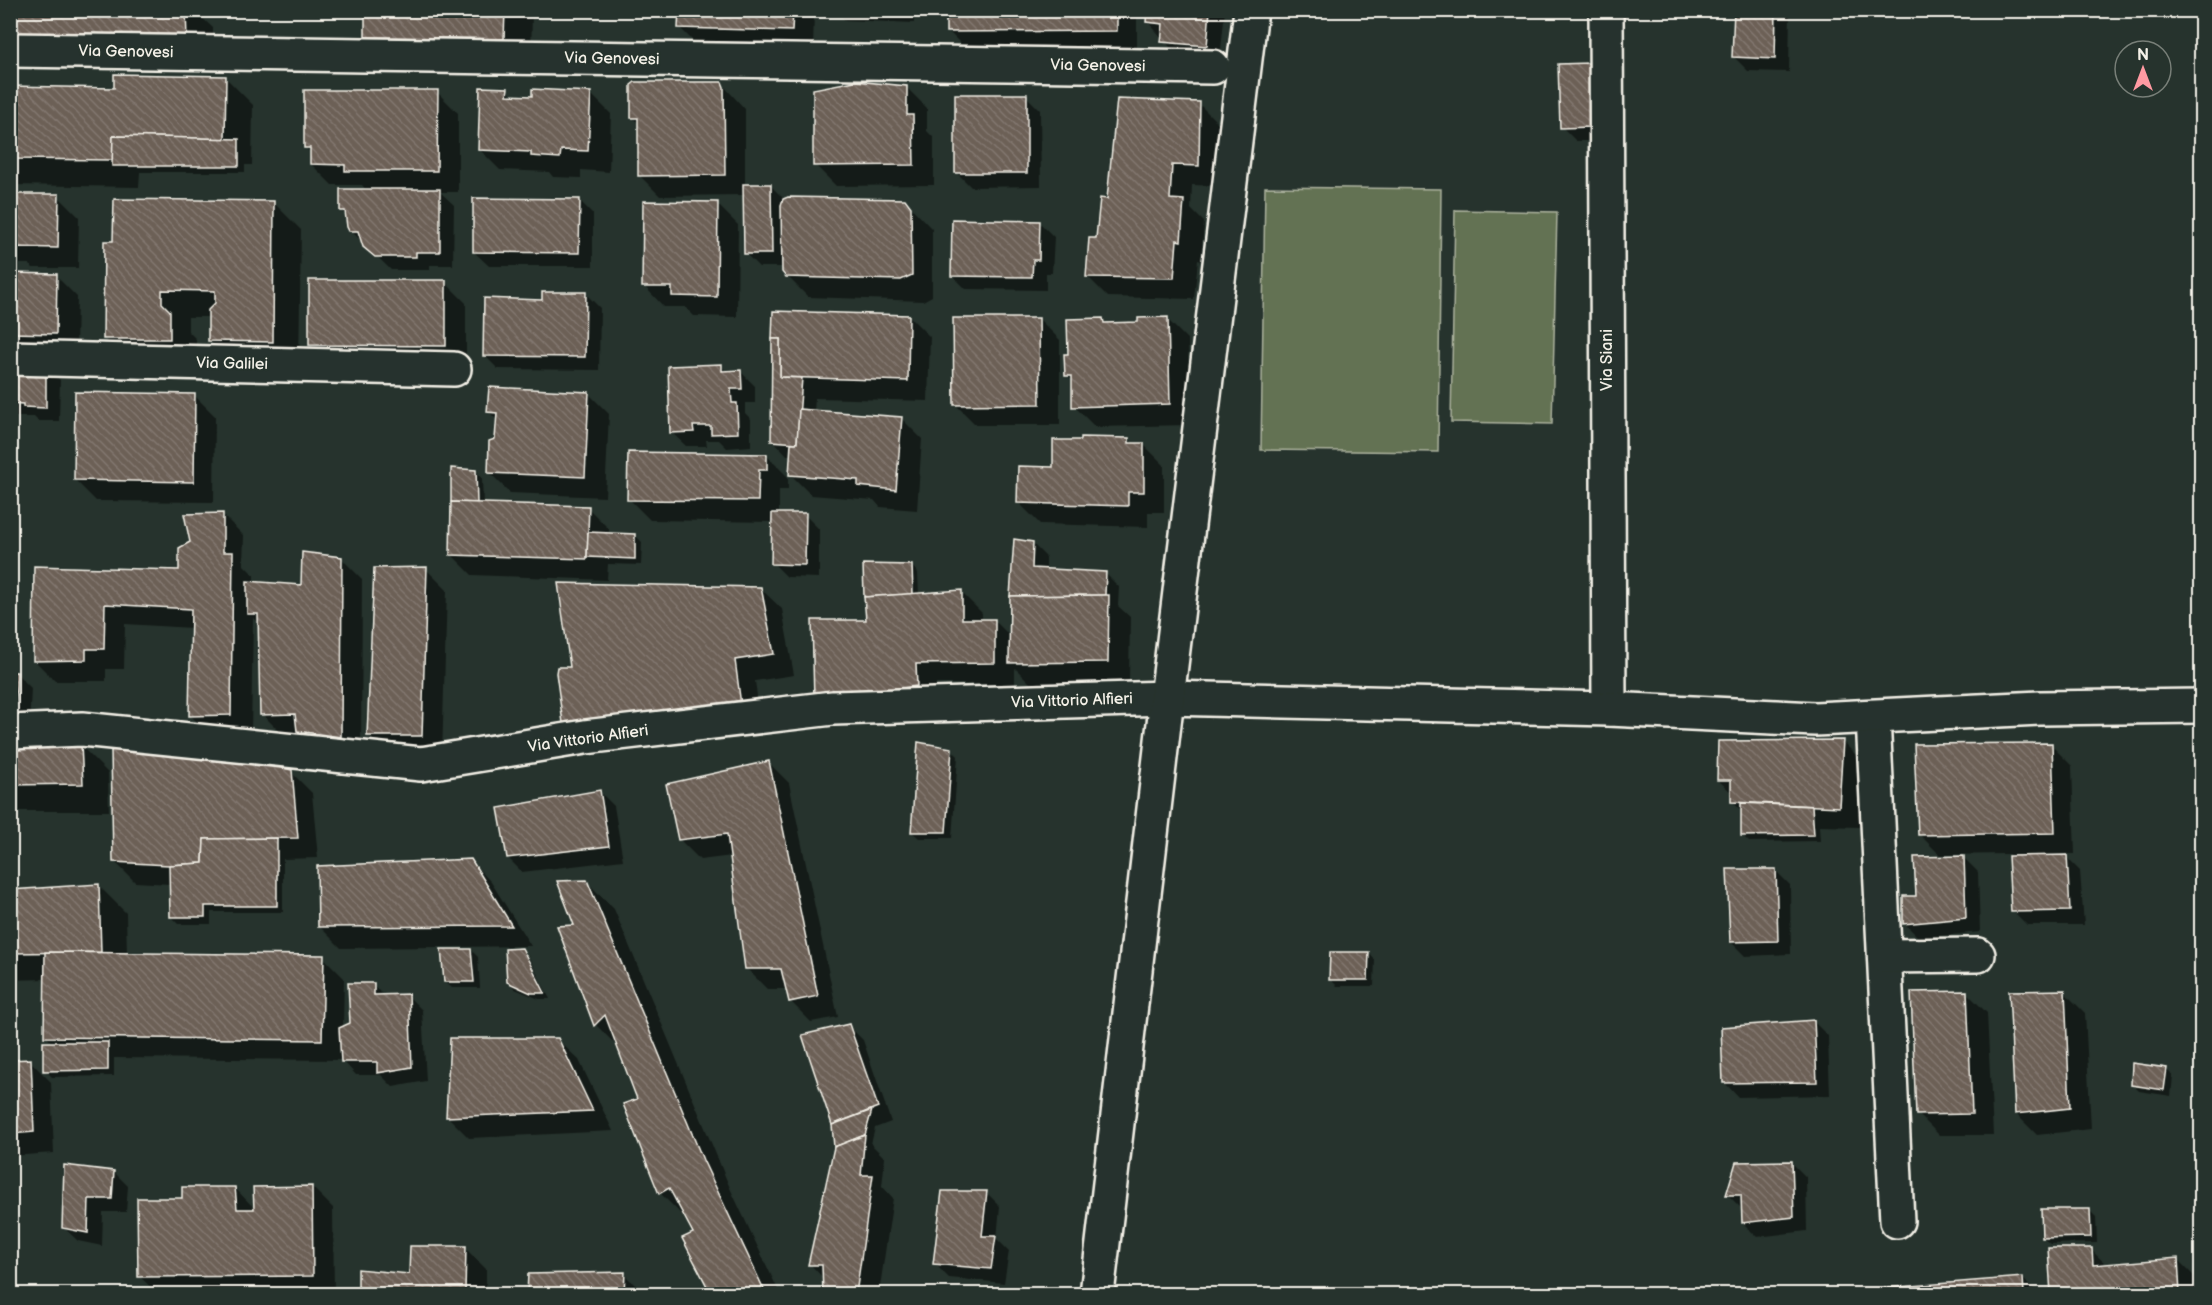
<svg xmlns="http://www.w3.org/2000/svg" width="2212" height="1305" font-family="'Balsamiq Sans',sans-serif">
	<defs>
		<pattern id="building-back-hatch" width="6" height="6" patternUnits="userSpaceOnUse" patternTransform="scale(1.5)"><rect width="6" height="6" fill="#6c6057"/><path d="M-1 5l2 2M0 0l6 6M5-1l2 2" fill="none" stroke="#82776f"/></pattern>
	</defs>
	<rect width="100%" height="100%" fill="#26332d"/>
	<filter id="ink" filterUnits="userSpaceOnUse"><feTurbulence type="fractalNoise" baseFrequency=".0167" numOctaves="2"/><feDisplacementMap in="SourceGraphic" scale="12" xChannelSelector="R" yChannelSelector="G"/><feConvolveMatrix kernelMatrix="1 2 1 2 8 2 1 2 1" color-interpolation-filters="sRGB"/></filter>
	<g filter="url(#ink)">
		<g fill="#647253" stroke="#acb29e" stroke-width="1.5">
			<path d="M1265,187l176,2 -3,263 -177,-2z"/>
			<path d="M1455,210l102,2 -5,212 -101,-2z"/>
		</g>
		<g fill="#0007" fill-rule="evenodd">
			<path d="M10,10h187l-1,2 17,16v37l-203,2z"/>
			<path d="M367,10h165l-1,55 -138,-1 -27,-27z"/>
			<path d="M561,10h42l-1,3z"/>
			<path d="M620,10h38v7l-33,-2z"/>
			<path d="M680,10h134l-1,41 -113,-3 -21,-21z"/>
			<path d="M835,10h79v13l-69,-3z"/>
			<path d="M948,10h189v41l-168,1 -21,-21z"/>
			<path d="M1149,10h76l-5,49 -43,-4 -29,-33z"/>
			<path d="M1735,10h55l-1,62 -41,-1 -14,-14z"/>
			<path d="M226,78l27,27 -1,60h-7v7h-105l-1,15 -129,-2v-98l106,2z"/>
			<path d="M1604,79l1,62h-29l-14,-14z"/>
			<path d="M722,84l23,25v76h25l15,15 120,1 27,28v67l-9,5 -115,-4 -21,-21 -3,-9h-25l-14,-14v-58l-85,1 -21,-21v-51l-6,-6z"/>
			<path d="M906,87l21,21v23l7,7v47l-98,1 -21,-21z"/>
			<path d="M507,90l7,7 20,1 56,-5 21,21 -2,58 -28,-2v8l-28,-1 -4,-5 -49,-2 -21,-21z"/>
			<path d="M437,92l21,21v79h-18l14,13 -1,60h-23v5h-39l-41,-40 -3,-14 -5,-5 25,-20 -5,-6h-30l-21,-21v-11l-6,-6z"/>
			<path d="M1026,96l14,14 1,76 -70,1 -14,-14z"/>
			<path d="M1199,104l21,21 -1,61 -27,-1 -1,24 13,13 -3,39 -3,-1 -4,39 -86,-2 -21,-21 22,-76z"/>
			<path d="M10,195l48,1 21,21 -1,51h-45l-4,-4h-19z"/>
			<path d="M579,200l14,14v52h-104l-15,-14z"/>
			<path d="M274,203l27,27 -2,138 -63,-1 -27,-27v-23h-21v14l8,8v27l-65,-1 -27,-27 11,-95z"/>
			<path d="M717,204l21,21 -1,92 -43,-1 -9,-9h-21l-20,-21z"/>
			<path d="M1040,223l14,14 -2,36h-6v17l-80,-1 -14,-14z"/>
			<path d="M10,275l46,1 21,21 -1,57 -66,-1z"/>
			<path d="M445,282l21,21v64l-135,-2 -21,-21z"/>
			<path d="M586,294l14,14 -1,62 -101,-1 -14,-14 59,-54z"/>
			<path d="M909,316l21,21 -2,64 -113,-3 -1,14 87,6 21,21 -5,71 -37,-3 -6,-7 -63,-5 -21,-21 1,-19h-4l-14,-15 1,-101z"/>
			<path d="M1039,319l21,21v85h-84l-21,-21z"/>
			<path d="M1103,319l4,5h33l27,-5 21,21 2,85 -95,2 -21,-21v-24l-8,-7 3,-19z"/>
			<path d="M10,365l36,1 14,14 -1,41h-21l-4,-4h-24z"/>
			<path d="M721,366l6,6h14l14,14v17h-10v10l6,6v27l-24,2 -8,-8h-13l1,6h-21l-15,-14z"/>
			<path d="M588,393l21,21 -4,83 -95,-4 -21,-21 8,-32 1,-19 -9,-9z"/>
			<path d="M194,395l21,21 -1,86 -118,-1 -21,-21z"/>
			<path d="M1129,439l5,5h9l21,21v47h-16v15l-108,-3 -21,-21 35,-35z"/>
			<path d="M767,456l21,21v13h-9v24l26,1 14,14v49l-32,-1 -14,-14v-41l-123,-2 -21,-21z"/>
			<path d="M476,471l6,7 1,27 105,3 21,21v5l26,1 7,7 -1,23 -33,-1 -1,16 -135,-5 -21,-21zM586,526h3v7h-3z"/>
			<path d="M223,515l21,21 -1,28 11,11v8l49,4 38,-29 21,21 -1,178 -41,-5 -17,-17h-20l-21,-21 -2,-89 -7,-7 -2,117 -40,1 -21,-21 2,-87 -67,-4 -1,45h-18v12h-51l-21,-21 2,-93 145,4 11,-28z"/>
			<path d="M1032,543l14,14v13l59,3 14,14 -1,19 12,11 -1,65 -98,2 -16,-16v16h-79l1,23 -101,12 31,-98 45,-55 6,7 1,22 42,-3 21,21v7h12l17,17z"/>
			<path d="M10,559l1,1v37h-1z"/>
			<path d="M426,569l21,21 -5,166 -52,1 -21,-21z"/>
			<path d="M760,588l22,21 12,66 -39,6 6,45 -175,17 -21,-21 6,-53z"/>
			<path d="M17,674l14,14 -2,42 -19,-2z"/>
			<path d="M1842,741l21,21 -3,65 -41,-1 1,15 -71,1 -7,-7v-23l-9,-10v-8l-15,-14z"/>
			<path d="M2051,745l21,21 3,88h-12l17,17 4,54h-57l-14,-14 -4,-57 -69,1 -21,-21z"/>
			<path d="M81,746l27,27 1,38h-99v-63z"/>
			<path d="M951,749l7,7 -6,82h-33l-7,-6z"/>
			<path d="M768,762l21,21 49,234 -27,5 -21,-21 -2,-12h-21l-21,-21 -14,-112 -32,4 -21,-21z"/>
			<path d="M291,772l21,21 6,65 -35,1v53h-72v12h-33l-7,-7 -1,-33 -35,-2 -21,-21z"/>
			<path d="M600,792l14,14 9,54 -101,12 -14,-14z"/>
			<path d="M1964,858l14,14 2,60 -61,6 -14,-14 12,-26z"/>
			<path d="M470,860l21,22 40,64 -190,2 -21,-21z"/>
			<path d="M1776,871l14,14 1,69 -46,2 -14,-14z"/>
			<path d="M587,882l27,27 116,279 50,106h-67l-29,-55 11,-6 -8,-13 -27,-27 -21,-93 -19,-51 -24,-24 -37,-98 17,-1z"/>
			<path d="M99,886l27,27 1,42 196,2 21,21 -1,50 9,-4 21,-39 11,11h24l14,14 4,71 -33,6 -12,-12h-25l-14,-15 -228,-2v18l-62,1 -7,-7 8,-26 -7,-8 1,-57 -37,1v-89z"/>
			<path d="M471,950l7,7 2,31h-28l-7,-6z"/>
			<path d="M521,950l7,6 22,43h-11l-24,-10 -7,-7z"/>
			<path d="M1369,953l6,7 -1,26h-37l-7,-7z"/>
			<path d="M1966,992l21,21 6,122h-54l-21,-21z"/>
			<path d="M2064,992l21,21 6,116 -54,6 -21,-21z"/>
			<path d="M1814,1022l14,14 2,59 -92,2 -14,-15z"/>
			<path d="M849,1026l14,14 28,82 -16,6 -4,16 14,14 -3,28 11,12 -14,96h-54l-1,-15 -14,-15 26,-117 -3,-22 -29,-89z"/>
			<path d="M557,1039l22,21 34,71 -144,7 -21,-21z"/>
			<path d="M10,1061h20l21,21 3,71 -44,3z"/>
			<path d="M2166,1069l7,7 -2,20 -32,-5 -7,-7z"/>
			<path d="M1791,1162l15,15 1,54 -50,6 -14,-14 -1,-14 -14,-14z"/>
			<path d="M65,1167l49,5 14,14 -2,26h-23l-1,34 -24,-5 -15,-14z"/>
			<path d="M312,1187l21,21 1,86h-176l-19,-18 44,-76 52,-12 20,21z"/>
			<path d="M986,1192l14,14 -3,33 12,12 -5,32 -55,-5 -14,-14z"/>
			<path d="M10,1207l4,4 -4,71z"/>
			<path d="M2089,1210l7,7 1,26 -47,1 -7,-6z"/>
			<path d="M465,1248l21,21v25h-127l1,-23 50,5z"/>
			<path d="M2050,1250h41l16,15 71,-5 21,21v13h-147z"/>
			<path d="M624,1274l14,14v6h-110l1,-19z"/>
			<path d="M2022,1278l17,16h-210z"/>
		</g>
		<g fill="url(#building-back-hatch)" stroke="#f4f1e8" stroke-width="1.5">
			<path d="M10,10h176l1,29 -177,1z"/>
			<path d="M365,10h140l-1,29 -139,-2z"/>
			<path d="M679,10h114l-1,21 -114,-3z"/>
			<path d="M946,10h171v21l-171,1z"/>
			<path d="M1147,10h63l-3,36 -46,-4 2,-18 -17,-2z"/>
			<path d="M1734,10h42l-1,49 -43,-2z"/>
			<path d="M1590,63l2,64 -32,1 -2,-64z"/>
			<path d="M114,74l112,2 -1,63 -112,-3v24l-103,-1v-73l104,2z"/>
			<path d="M855,81l52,5v29h6l1,50 -101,1v-77z"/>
			<path d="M635,82h87l2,5 1,88 -87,1v-58h-7v-33z"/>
			<path d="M480,87l28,1 -1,7 25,1v-7l59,3 -3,59 -27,-1 -1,8 -29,-2v-4l-53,-2z"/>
			<path d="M304,90h134l-1,81h-92v-6l-35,-1v-16h-6z"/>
			<rect x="955" y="94" width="72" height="79"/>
			<path d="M1117,99l83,3 -1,64 -27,-1 -2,34 14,1 -3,41 -4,-1 -3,38 -88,-1 3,-39h7l4,-40 7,1z"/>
			<path d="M113,136l126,3v27h-127z"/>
			<path d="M743,184h28l1,70h-28z"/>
			<path d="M340,189h100v63h-24v5h-41l-12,-10 -5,-16h-9l-2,-4 -2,-16h-5z"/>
			<path d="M10,194h49l-1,54 -48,-1z"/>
			<path d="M788,197l117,2 6,8 1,68 -11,5 -115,-3 -4,-5 -1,-67 2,-6z"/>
			<path d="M473,198l107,1 -1,54 -106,-1z"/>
			<path d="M114,199l160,2 -1,141 -65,-1v-31l7,-7v-12l-53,-1v13l8,8v28h-67l1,-98h9z"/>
			<path d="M643,201l75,1 -1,95 -45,-1v-9h-30z"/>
			<path d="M952,219l88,2 -1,39h-6l-1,17 -81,-1z"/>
			<path d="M10,273l47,1 -1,60 -46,-1z"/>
			<path d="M309,280h137v66l-137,-1z"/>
			<path d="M542,292h44l-1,65 -102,-1 1,-58 58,2z"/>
			<path d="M773,311l136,4 -1,66 -128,-4v-38h-8z"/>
			<path d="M1168,317l2,87 -98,3v-31h-7l-1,-22h4l-1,-35 36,-1 1,5 34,-1v-4z"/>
			<path d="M953,318h86l1,86 -86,1z"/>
			<path d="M772,339h8v38l22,1 -5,65 -26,-2z"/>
			<path d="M10,364h36v44l-23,-1v-3l-13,-1z"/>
			<path d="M722,364v7l19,-1 1,19h-11l1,14h5l1,30 -27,1v-8h-18l1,6 -24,1 -2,-67z"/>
			<path d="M489,387l100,5 -4,85 -97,-4 1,-32 6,-2 2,-26 -10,-1z"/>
			<path d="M75,392l120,2 -1,88 -120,-2z"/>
			<path d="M799,409l103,8 -6,73 -38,-4v-6l-69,-5 2,-32h6z"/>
			<path d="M1081,437l48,1v5h15v49h-16v14l-111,-3 1,-37 35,1v-27h28z"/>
			<path d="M628,452l139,2v16h-8l-1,31 -131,-1z"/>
			<path d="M451,468l25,2 1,33 -26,-1z"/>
			<path d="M451,502l138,4 -2,53 -137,-4z"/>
			<path d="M223,513v39h10l-2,163 -42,1 2,-107 -86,-5 -1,45h-18v11l-53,1 1,-95 145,4v-22l11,-6 -6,-28z"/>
			<path d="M772,513h34l-1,52 -34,-1z"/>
			<path d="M588,532l47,2v25l-48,-2z"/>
			<path d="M1014,539l19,3 -1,26 74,4 -1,23 -95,1z"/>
			<path d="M302,552l40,5 -1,180 -44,-6 -2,-17 -35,1 -2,-101h-11v-33l54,4z"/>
			<path d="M863,564l49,1 1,29 -49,3z"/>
			<path d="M427,567l-5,169h-55l7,-168z"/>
			<path d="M558,583l203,4 13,67 -39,6 6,45 -178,18 -7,-50 1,-6h13z"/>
			<path d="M962,590v29h33v44l-79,1 1,22 -103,13 -2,-79h54l-2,-23z"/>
			<path d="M1105,595h4l-1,67 -99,1 1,-67z"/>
			<path d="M10,672h7l-2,45 -5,-1z"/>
			<path d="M1843,740l-4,67 -108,-5v-22h-14l1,-39z"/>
			<path d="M918,742l34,6 -6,84h-35z"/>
			<path d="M2052,743l3,90 -137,2 -4,-91z"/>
			<path d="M81,744l2,40 -73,1v-38z"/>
			<path d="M192,749l100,21 6,68 -94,1 -1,24 -34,2 -56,-3 -2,-112z"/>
			<path d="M769,761l49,235 -29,6 -8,-33h-36l-18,-135 -49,6 -12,-56z"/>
			<path d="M600,790l9,56 -102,12 -9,-50z"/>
			<path d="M1741,803l71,3 2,29 -73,1z"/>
			<path d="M277,838v68h-72v11h-35l-1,-52 34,-2 1,-24z"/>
			<path d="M2067,855l3,56 -59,1 -3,-56z"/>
			<path d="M1964,856l2,62 -63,6v-28h13l-2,-39z"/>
			<path d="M471,859l41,67 -194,1 -1,-61z"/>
			<path d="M1727,869h49l2,72 -48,1z"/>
			<path d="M587,880l116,280 63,134h-55l-29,-56 11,-5 -24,-45 -10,6 -36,-90 14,-5 -32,-84 -11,11 -37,-100 17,-1 -17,-44z"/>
			<path d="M99,884l2,68 -91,1v-63z"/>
			<path d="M522,948l23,45h-14l-24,-11 -2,-33z"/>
			<path d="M441,949h30l3,33h-30z"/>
			<path d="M45,952l279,3 -2,85 -278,-3z"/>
			<path d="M1330,952h39l-1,28h-39z"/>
			<path d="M348,983h26v12l35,-1 3,73 -35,6v-11h-36l-2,-34 11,-5z"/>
			<path d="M2065,990l5,118 -55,6 -6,-123z"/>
			<path d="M1967,991l5,123 -56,1 -5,-123z"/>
			<path d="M1814,1020l3,62 -94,1 -2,-56z"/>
			<path d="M849,1024l29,83 -46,18 -30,-90z"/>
			<path d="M450,1038h108l35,73 -147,6z"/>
			<path d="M43,1042h65v28l-65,1z"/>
			<path d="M31,1059l3,73 -24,2v-74z"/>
			<path d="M2132,1063l35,5 -3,22 -33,-5z"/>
			<path d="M872,1110l-7,25 -31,12 -2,-22z"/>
			<path d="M865,1135l-4,40h12l-17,119h-33l-1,-29h-14l26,-118z"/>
			<path d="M1792,1161l2,56 -52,6 -1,-28h-15l10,-33z"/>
			<path d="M64,1165l50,6 -2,28h-23l-1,34 -26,-5z"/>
			<path d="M312,1186l1,90 -175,1 -1,-79h45v-11h53l2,22h17l-1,-22z"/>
			<path d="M942,1191h45l-5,45h14l-5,33 -58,-5z"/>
			<path d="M2041,1209h49l1,28 -49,1z"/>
			<path d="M410,1246h56l-1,48h-107v-25l51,5z"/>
			<path d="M2048,1248h44l1,17 85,-7 2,36h-129z"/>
			<path d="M625,1272l-1,22h-97l1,-20z"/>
			<path d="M2023,1277l1,17h-213z"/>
		</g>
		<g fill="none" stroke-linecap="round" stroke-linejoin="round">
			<defs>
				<g id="street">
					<path d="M1606,10l3,699"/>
					<path d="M10,50l1203,17"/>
					<path d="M10,358l444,11"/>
					<path d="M1873,717l24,504"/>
					<path d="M10,732l72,-3 339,35 164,-27 248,-29 334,-10 442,11 206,10 225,-11 162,-2"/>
					<path d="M1885,956l93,-1"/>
					<path d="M1097,1294l70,-596 84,-688"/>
				</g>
			</defs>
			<use href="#street" stroke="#f4f1e8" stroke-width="38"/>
			<use href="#street" stroke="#26332d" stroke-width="33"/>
		</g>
	</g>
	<g text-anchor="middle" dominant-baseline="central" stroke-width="4.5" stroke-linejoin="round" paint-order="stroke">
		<g font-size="16" fill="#f4f1e8" stroke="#26332d">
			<text transform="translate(126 52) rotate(1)">Via Genovesi</text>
			<text transform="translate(612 59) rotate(1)">Via Genovesi</text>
			<text transform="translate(1098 66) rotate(1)">Via Genovesi</text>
			<text transform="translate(1607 360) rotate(-90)">Via Siani</text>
			<text transform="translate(232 364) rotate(1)">Via Galilei</text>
			<text transform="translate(1072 701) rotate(-2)">Via Vittorio Alfieri</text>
			<text transform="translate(588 739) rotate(-8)">Via Vittorio Alfieri</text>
		</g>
	</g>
	<rect width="2212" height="1305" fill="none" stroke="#26332d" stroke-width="36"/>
	<rect x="18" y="18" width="2176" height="1269" fill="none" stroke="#f4f1e8" stroke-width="2" filter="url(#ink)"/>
	<g transform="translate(2143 69)"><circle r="28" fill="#26332d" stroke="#787f78" stroke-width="1.5"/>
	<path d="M0-4.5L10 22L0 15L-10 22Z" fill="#ff9aa2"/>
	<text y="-9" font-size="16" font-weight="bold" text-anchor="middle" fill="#f4f1e8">N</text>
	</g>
</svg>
